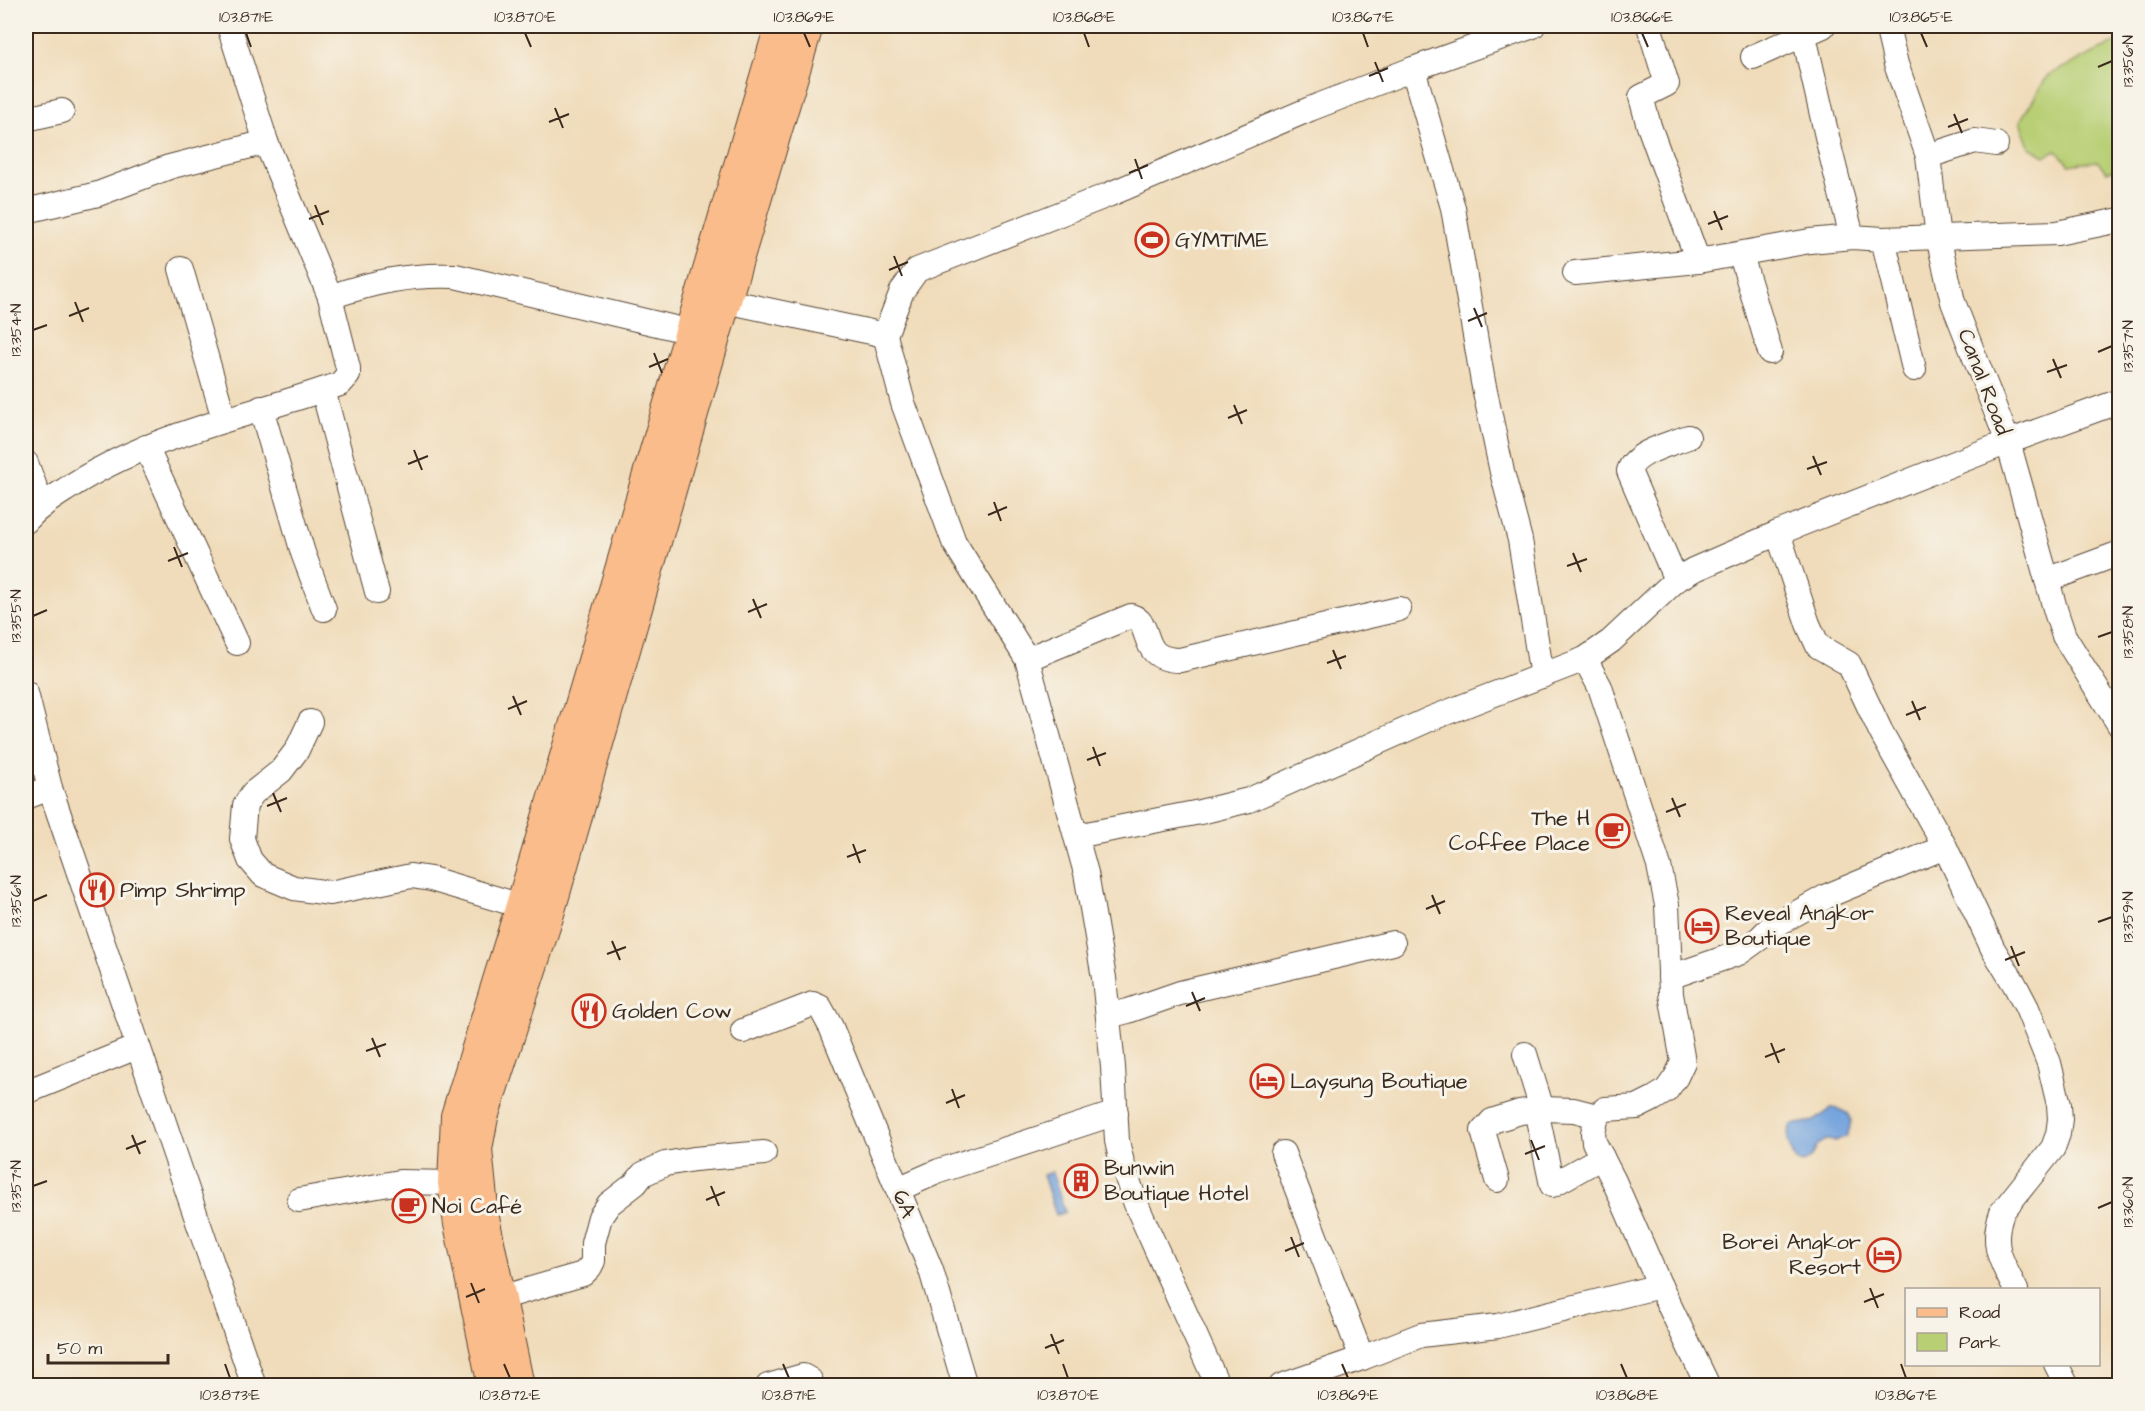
<svg xmlns="http://www.w3.org/2000/svg" width="2145" height="1411" font-family="'Architects Daughter',sans-serif">
	<rect width="100%" height="100%" fill="#f7f3e8"/>
	<filter id="ink" filterUnits="userSpaceOnUse"><feTurbulence type="fractalNoise" baseFrequency=".0167" numOctaves="2"/><feDisplacementMap in="SourceGraphic" scale="12" xChannelSelector="R" yChannelSelector="G"/><feConvolveMatrix kernelMatrix="1 2 1 2 8 2 1 2 1" color-interpolation-filters="sRGB"/></filter>
	<filter id="wash" filterUnits="userSpaceOnUse"><feTurbulence type="fractalNoise" baseFrequency=".008" numOctaves="4" result="noise"/><feDisplacementMap in="SourceGraphic" scale="24" xChannelSelector="R" yChannelSelector="G"/><feGaussianBlur stdDeviation="1.35" result="paint"/><feColorMatrix in="noise" values="0 0 0 0 0 0 0 0 0 0 0 0 0 0 0 0 0 1.4 0 .05"/><feComposite in="paint" operator="in"/></filter>
	<g filter="url(#wash)">
		<rect width="100%" height="100%" fill="#f0dcba"/>
		<path fill="#b8cf74" stroke="#7a7c49" stroke-width="1.5" d="M2119,41v126l-12,5 -10,-11 -28,4 -12,-14 -12,5 -16,-9 -9,-26 28,-46z"/>
		<g fill="#73a3dd" stroke="#57667e" stroke-width="1.5">
			<path d="M1832,1108c21,2 22,11 15,28l-12,5 -9,-1 -9,6 -5,11 -8,6 -8,-2c-6,-13 -12,-23 -5,-36l23,-4z"/>
			<path d="M1052,1172l13,40 -9,3 -13,-40z"/>
		</g>
	</g>
	<g filter="url(#ink)">
		<g fill="none" stroke-linecap="round" stroke-linejoin="round">
			<defs>
				<g id="minor">
					<path d="M1649,26l18,58 -26,13 8,29 49,135"/>
					<path d="M1887,26l9,38 32,92 10,81 15,65 55,140 48,170 8,24 56,90"/>
					<path d="M1804,36l27,118 21,83"/>
					<path d="M1753,57l70,-31"/>
					<path d="M1413,69l40,139 30,174 19,90 18,68 22,136"/>
					<path d="M26,119l36,-8"/>
					<path d="M1928,156l47,-15 21,3"/>
					<path d="M26,211l72,-17 71,-27 97,-25"/>
					<path d="M1883,239l31,130"/>
					<path d="M1741,255l29,97"/>
					<path d="M181,269l43,150"/>
					<path d="M1575,273l123,-12 112,-20 42,-4 31,2 174,-6 63,-13"/>
					<path d="M330,297c43,-15 80,-23 125,-21l253,60"/>
					<path d="M726,301l159,34"/>
					<path d="M323,390l54,202"/>
					<path d="M261,408l42,145 21,56"/>
					<path d="M146,447l91,196"/>
					<path d="M26,463l16,43"/>
					<path d="M26,521c11,-13 25,-22 39,-31 83,-56 182,-73 275,-106l8,-9v-7l-18,-71 -64,-155 -37,-116"/>
					<path d="M1778,533l30,91 10,22 31,18 32,68 64,115 48,102 22,36 12,23 22,55 10,42 1,14 -2,15 -5,14 -51,64c-12,33 -1,49 14,78"/>
					<path d="M1676,580l-47,-109c6,-19 41,-27 59,-34"/>
					<path d="M2047,580l73,-27"/>
					<path d="M1027,659l104,-43c24,7 5,44 49,44l219,-51"/>
					<path d="M1585,659l15,28 59,179 8,39 4,89 12,68 -7,15 -10,14 -13,8 -16,8 -32,2 -8,7 -4,17 1,9 20,39 46,105 48,100"/>
					<path d="M26,693l24,95 204,598"/>
					<path d="M310,722l-13,28 -16,21 -28,22 -8,12 -3,34 8,21 13,15 31,13 36,5 81,-17 20,3 90,27"/>
					<path d="M26,797l24,-9"/>
					<path d="M1076,836l124,-24 49,-12 181,-81 155,-60 26,-18 65,-61 17,-10 85,-37 230,-91 112,-41"/>
					<path d="M1670,977l69,-24 21,-15 10,-10 57,-32 118,-49"/>
					<path d="M1108,1016l20,-5 52,-18 213,-50"/>
					<path d="M743,1031l70,-27 7,3 11,20 100,243 34,116"/>
					<path d="M1525,1054l17,55"/>
					<path d="M26,1092l111,-45"/>
					<path d="M1536,1110l16,75 50,-28"/>
					<path d="M1283,1153l79,205"/>
					<path d="M1497,1180l-14,-49 9,-10 28,-9 22,-3 32,1 23,6"/>
					<path d="M898,1189l41,-18 177,-58"/>
					<path d="M299,1200l101,-18 53,1"/>
					<path d="M500,1298l83,-24 7,-7 3,-6v-18l7,-26 9,-13 27,-21 7,-9 22,-10 29,-5 70,-6"/>
					<path d="M2056,1364l11,22"/>
					<path d="M768,1386l35,-10 7,4 3,6"/>
					<path d="M1218,1386l-82,-182 -14,-41 -5,-22 -4,-74 -9,-89 -18,-105 -59,-214 -73,-117 -51,-139 -18,-68 17,-44 15,-21 191,-75 202,-86 103,-40 120,-43"/>
					<path d="M1281,1386l81,-28 59,-23 77,-9 162,-40"/>
				</g>
				<g id="major">
					<path d="M493,1386l-34,-162 -6,-41 3,-67 65,-210 259,-880"/>
					<path d="M519,1386l-35,-168 -7,-69 6,-32 65,-200 167,-580 93,-311"/>
				</g>
			</defs>
			<use href="#minor" stroke="#564535" stroke-width="26"/>
			<use href="#major" stroke="#564535" stroke-width="32"/>
			<use href="#minor" stroke="#fff" stroke-width="24"/>
			<use href="#major" stroke="#fabc8b" stroke-width="30"/>
		</g>
	</g>
	<path fill="none" stroke="#3b2a1e" stroke-width="2" d="M246,33l5,14M525,33l6,14M804,33l6,14M1084,33l5,14M1363,33l5,14M1642,33l6,14M1921,33l6,14M1375,62l8,20M2098,67l14,-6M1369,76l19,-8M555,108l8,20M1954,114l8,19M549,122l20,-8M1948,127l20,-8M1135,159l7,20M1129,173l19,-8M315,205l8,20M1714,211l8,19M309,219l20,-8M1708,224l20,-8M894,256l8,20M889,270l19,-8M75,302l8,20M1474,308l8,19M69,316l20,-8M1468,321l19,-8M33,330l14,-5M2098,352l14,-6M654,353l8,20M2053,359l8,19M649,367l19,-8M2047,372l20,-7M1234,405l8,19M1228,418l19,-8M414,450l8,20M1813,456l8,19M408,464l20,-8M1807,469l20,-7M994,502l7,19M988,515l19,-8M174,547l8,20M1573,553l8,19M168,561l20,-8M1567,566l20,-7M753,599l8,19M748,612l19,-8M33,616l14,-6M2098,637l14,-5M1333,650l8,19M1327,663l19,-7M513,696l8,19M1912,701l8,19M508,709l19,-8M1906,715l20,-8M1093,747l7,19M1087,760l19,-7M273,793l8,19M1672,798l8,19M267,806l20,-8M1666,812l20,-8M853,844l7,19M847,857l19,-7M1432,895l8,19M33,901l14,-6M1426,909l19,-8M2098,922l14,-5M612,941l8,19M2011,946l8,20M607,954l19,-7M2005,960l20,-8M1192,992l8,19M1186,1006l19,-8M372,1038l8,19M1771,1043l8,20M366,1051l20,-7M1765,1057l20,-8M952,1089l7,19M946,1103l19,-8M132,1135l8,19M1531,1140l8,20M126,1149l20,-8M1525,1154l20,-8M33,1186l14,-5M711,1186l8,20M706,1200l19,-8M2098,1208l14,-6M1291,1237l8,20M1285,1251l19,-8M471,1283l8,20M1870,1288l8,20M466,1297l19,-8M1864,1302l20,-8M1051,1334l8,20M1045,1348l19,-8M225,1364l5,14M504,1364l6,14M783,1364l6,14M1063,1364l5,14M1342,1364l6,14M1621,1364l6,14M1901,1364l5,14"/>
	<defs>
		<symbol id="stadium-ring" viewBox="-11 -11 22 22"><circle r="9.5" fill="#f7f3e8" stroke="#c8321e" stroke-width="1.5"/><path d="M0-5a6.5 5 0 1 0 0 10a6.5 5 0 1 0 0-10ZM-3.5-1.8h7v3.6h-7Z" fill="#c8321e"/></symbol>
		<symbol id="cafe-ring" viewBox="-11 -11 22 22"><circle r="9.5" fill="#f7f3e8" stroke="#c8321e" stroke-width="1.5"/><path d="M-5.5-4.5H6V0H3Q3 3.5 0 3.5H-2.5Q-5.5 3.5-5.5 0ZM3-3.2v2h1.7v-2ZM-6 4.5H4V6H-6Z" fill="#c8321e"/></symbol>
		<symbol id="restaurant-ring" viewBox="-11 -11 22 22"><circle r="9.5" fill="#f7f3e8" stroke="#c8321e" stroke-width="1.5"/><path d="M-5-6h1v4h1v-4h1v4h1v-4h1v5L-1.5 .5V6h-2V.5L-5-1ZM5-6V6H3V1.5H1.5Q1.5-4 5-6Z" fill="#c8321e"/></symbol>
		<symbol id="hotel-ring" viewBox="-11 -11 22 22"><circle r="9.5" fill="#f7f3e8" stroke="#c8321e" stroke-width="1.5"/><path d="M-6-4.5h1.5V1H6V5H4.5V3h-9V5H-6ZM-4 0a1.8 1.8 0 1 1 3.6 0ZM.5 0V-2.5h3Q6-2.5 6 0Z" fill="#c8321e"/></symbol>
		<symbol id="building-ring" viewBox="-11 -11 22 22"><circle r="9.5" fill="#f7f3e8" stroke="#c8321e" stroke-width="1.5"/><path d="M-4-6H4V6H1V3H-1V6H-4ZM-2.5-4.3h1.7v1.8h-1.7ZM.8-4.3h1.7v1.8H.8ZM-2.5-1h1.7V.8h-1.7ZM.8-1h1.7V.8H.8Z" fill="#c8321e"/></symbol>
	</defs>
	<g fill-rule="evenodd">
		<use href="#stadium-ring" x="1133" y="221" width="38" height="38"/>
		<use href="#cafe-ring" x="1594" y="812" width="38" height="38"/>
		<use href="#restaurant-ring" x="78" y="871" width="38" height="38"/>
		<use href="#hotel-ring" x="1683" y="907" width="38" height="38"/>
		<use href="#restaurant-ring" x="570" y="992" width="38" height="38"/>
		<use href="#hotel-ring" x="1248" y="1062" width="38" height="38"/>
		<use href="#building-ring" x="1062" y="1162" width="38" height="38"/>
		<use href="#cafe-ring" x="390" y="1187" width="38" height="38"/>
		<use href="#hotel-ring" x="1865" y="1236" width="38" height="38"/>
	</g>
	<g text-anchor="middle" dominant-baseline="central" stroke-width="6" stroke-linejoin="round" paint-order="stroke">
		<g font-size="22" fill="#3b2a1e" stroke="#f7f3e8" text-anchor="start">
			<text x="1175" y="240">GYMTIME</text>
			<text x="1590" y="818" text-anchor="end">The H<tspan x="1590" dy="25">Coffee Place</tspan></text>
			<text x="120" y="890">Pimp Shrimp</text>
			<text x="1725" y="913">Reveal Angkor<tspan x="1725" dy="25">Boutique</tspan></text>
			<text x="612" y="1011">Golden Cow</text>
			<text x="1290" y="1081">Laysung Boutique</text>
			<text x="1104" y="1168">Bunwin<tspan x="1104" dy="25">Boutique Hotel</tspan></text>
			<text x="432" y="1206">Noi Café</text>
			<text x="1861" y="1242" text-anchor="end">Borei Angkor<tspan x="1861" dy="25">Resort</tspan></text>
		</g>
		<g font-size="22" fill="#3b2a1e" stroke="#f7f3e8">
			<text transform="translate(1984 382) rotate(69)">Canal Road</text>
			<text transform="translate(904 1204) rotate(68)">6A</text>
		</g>
	</g>
	<rect width="2145" height="1411" fill="none" stroke="#f7f3e8" stroke-width="66"/>
	<rect x="1905" y="1288" width="195" height="78" fill="#f7f3e8" stroke="#aca397" stroke-width="1.5"/>
	<rect x="1917" y="1308" width="30" height="9" fill="#fabc8b" stroke="#aca397" stroke-width="1.5"/>
	<text x="1959" y="1318" font-size="18" fill="#3b2a1e">Road</text>
	<rect x="1917" y="1333" width="30" height="18" fill="#b8cf74" stroke="#aca397" stroke-width="1.5"/>
	<text x="1959" y="1348" font-size="18" fill="#3b2a1e">Park</text>
	<path d="M48 1354v9h120v-9" fill="none" stroke="#3b2a1e" stroke-width="3"/>
	<text x="57" y="1354" font-size="18" fill="#3b2a1e" stroke="#f7f3e8" stroke-width="4.5" paint-order="stroke">50 m</text>
	<rect x="33" y="33" width="2079" height="1345" fill="none" stroke="#3b2a1e" stroke-width="2"/>
	<g font-size="15" text-anchor="middle" fill="#3b2a1e">
		<text x="246" y="22">103.871°E</text>
		<text x="525" y="22">103.870°E</text>
		<text x="804" y="22">103.869°E</text>
		<text x="1084" y="22">103.868°E</text>
		<text x="1363" y="22">103.867°E</text>
		<text x="1642" y="22">103.866°E</text>
		<text x="1921" y="22">103.865°E</text>
		<text transform="translate(2128 61) rotate(-90)" y="5">13.356°N</text>
		<text transform="translate(16 330) rotate(-90)" y="5">13.354°N</text>
		<text transform="translate(2128 346) rotate(-90)" y="5">13.357°N</text>
		<text transform="translate(16 616) rotate(-90)" y="5">13.355°N</text>
		<text transform="translate(2128 632) rotate(-90)" y="5">13.358°N</text>
		<text transform="translate(16 901) rotate(-90)" y="5">13.356°N</text>
		<text transform="translate(2128 917) rotate(-90)" y="5">13.359°N</text>
		<text transform="translate(16 1186) rotate(-90)" y="5">13.357°N</text>
		<text transform="translate(2128 1202) rotate(-90)" y="5">13.360°N</text>
		<text x="230" y="1400">103.873°E</text>
		<text x="510" y="1400">103.872°E</text>
		<text x="789" y="1400">103.871°E</text>
		<text x="1068" y="1400">103.870°E</text>
		<text x="1348" y="1400">103.869°E</text>
		<text x="1627" y="1400">103.868°E</text>
		<text x="1906" y="1400">103.867°E</text>
	</g>
</svg>
